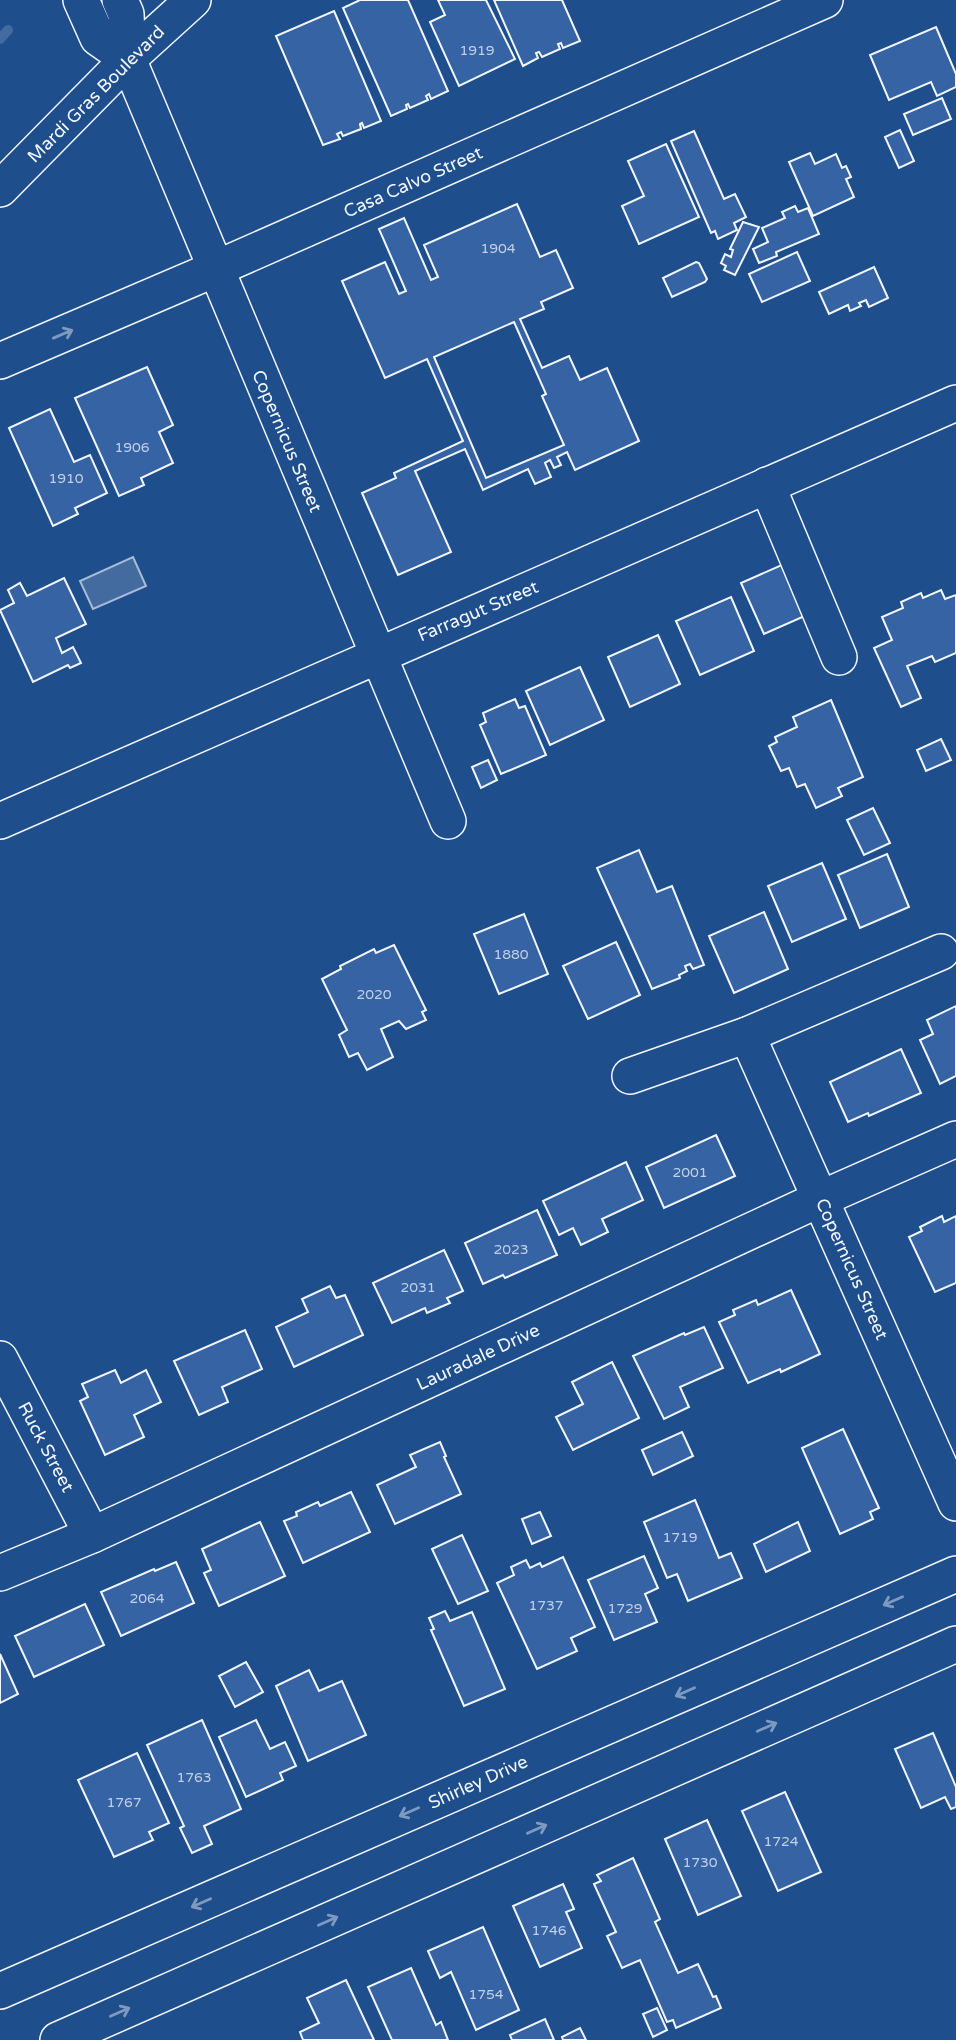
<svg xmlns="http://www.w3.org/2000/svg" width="956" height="2040" font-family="'Varela Round',sans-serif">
	<rect width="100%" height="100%" fill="#1f4e8c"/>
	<path fill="#446ba0" stroke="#a8bbd7" stroke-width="2" d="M133,557l13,29 -53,23 -13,-28z"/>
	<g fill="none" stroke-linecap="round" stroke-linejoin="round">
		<path stroke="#446ba0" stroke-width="10" d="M0,39l8,-9"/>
	</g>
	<g fill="#3563a3" stroke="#f2f6ff" stroke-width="2" fill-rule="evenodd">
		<path d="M360,0h48l40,91 -17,8 -2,-5 -3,2 2,4 -18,8 -2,-4 -2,1 1,4 -16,7 -48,-108z"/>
		<path d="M438,0h48l29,59 -56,27 -29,-64 15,-7z"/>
		<path d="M494,0h68l18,41 -17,7 -2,-5 -3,1 2,5 -18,8 -3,-5 -3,1 2,5 -15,8z"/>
		<path d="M334,11l47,110 -17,7 -2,-5 -2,1 1,5 -18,7 -2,-4 -4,2 3,5 -17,6 -47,-109z"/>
		<path d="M936,27l20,47v13l-19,9 -6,-14 -42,18 -19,-45z"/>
		<path d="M942,98l9,21 -38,16 -9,-21z"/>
		<path d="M900,130l14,31 -15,7 -14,-31z"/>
		<path d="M694,131l30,68 11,-5 11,23 -12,6 3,7 -19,9 -3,-8 -4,2 -40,-92z"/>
		<path d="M666,144l33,73 -60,27 -17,-38 22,-10 -16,-35z"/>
		<path d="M810,153l5,11 21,-10 6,14 4,-2 5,11 -5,2 8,18 -41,19 -24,-54z"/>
		<path d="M517,204l23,53 16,-7 17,38 -32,14 3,7 -24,10 22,49 27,-12 11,24 27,-12 32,73 -64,29 -8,-18 -10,5 4,8 -7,3 -4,-8 -5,3 6,14 -16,7 -7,-15 -45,21 -18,-41 -50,22 36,81 -53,23 -36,-82 34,-15 -2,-5 69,-32 -36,-82 -42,19 -43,-97 43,-19 14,32 7,-3 -27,-62 25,-11 27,62 7,-3 -14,-32zM514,322l32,72 -4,2 22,49 -78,33 -52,-121z"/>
		<path d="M795,206l3,6 10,-4 11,26 -43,18 1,4 -18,7 -6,-14 15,-7 -6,-14 23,-10 -3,-6z"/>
		<path d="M743,222l16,5 -24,48 -11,-5 2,-4 -5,-3 4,-9 6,3 2,-7 -3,-1z"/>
		<path d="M797,252l13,29 -48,21 -13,-28z"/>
		<path d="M696,262l3,1 8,16 -2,3 -33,15 -9,-19z"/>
		<path d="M874,267l14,31 -19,9 -3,-7 -7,3 2,3 -11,5 -2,-6 -19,9 -10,-22z"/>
		<path d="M147,367l26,58 -14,7 14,31 -32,15 3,7 -25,11 -44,-98z"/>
		<path d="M50,409l24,53 16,-7 17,38 -32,15 3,6 -25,12 -44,-98z"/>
		<path d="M784,564l23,51 -43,19 -23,-51z"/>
		<path d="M64,578l22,46 -30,14 6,15 11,-6 8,16 -11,5 -2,-3 -35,17 -33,-72 14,-7 -6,-13 12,-7 7,13z"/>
		<path d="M941,590l4,9 11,-4v58l-21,9 -3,-6 -25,10 14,32 -20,9 -27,-59 18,-8 -10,-23 21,-9 -2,-6 20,-9 2,5z"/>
		<path d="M731,597l23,54 -54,24 -24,-54z"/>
		<path d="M658,635l22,49 -50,23 -22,-50z"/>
		<path d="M580,667l24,53 -54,25 -24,-54z"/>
		<path d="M515,699l4,9 6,-2 21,49 -45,19 -21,-49 6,-3 -3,-9z"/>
		<path d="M831,700l32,77 -25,11 4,8 -26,12 -11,-24 -8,3 -8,-19 -8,3 -12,-25 8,-4 -2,-5 22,-10 -4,-10z"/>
		<path d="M941,739l10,21 -25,11 -9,-21z"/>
		<path d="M488,760l9,20 -16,8 -9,-21z"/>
		<path d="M873,808l17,35 -26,12 -17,-35z"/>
		<path d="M639,850l18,42 15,-6 32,79 -11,4 -3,-5 -5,2 2,5 -8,4 1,3 -28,11 -55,-121z"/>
		<path d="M887,854l22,53 -49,21 -22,-53z"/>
		<path d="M822,863l24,56 -54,23 -24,-56z"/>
		<path d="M764,912l24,57 -54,24 -25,-57z"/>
		<path d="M524,914l24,60 -49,20 -25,-60z"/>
		<path d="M616,942l24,53 -52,24 -25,-53z"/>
		<path d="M394,945l32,65 -4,2 4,8 -20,9 -7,-8 -18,8 12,28 -26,13 -9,-17 -9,4 -10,-22 8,-5 -25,-51 19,-10 -1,-3 34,-17 2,4z"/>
		<path d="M956,1006v70l-16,8 -20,-44 13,-6 -6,-14z"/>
		<path d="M901,1049l20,44 -52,23 -1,-3 -20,9 -18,-40z"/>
		<path d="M716,1135l19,41 -71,32 -18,-41z"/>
		<path d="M626,1162l17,38 -41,19 6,13 -27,13 -8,-17 -14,7 -16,-34z"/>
		<path d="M537,1210l20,45 -52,23 -2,-3 -20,9 -18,-41z"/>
		<path d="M942,1216l2,6 12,-6v67l-21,9 -26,-55 13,-6 -2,-4z"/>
		<path d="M444,1250l19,41 -16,7 3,5 -23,10 -2,-5 -33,15 -19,-40z"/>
		<path d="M330,1286l6,12 9,-3 18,40 -69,32 -18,-40 32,-15 -6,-13z"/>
		<path d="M791,1290l29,64 -39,18 -1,-3 -32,14 -29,-61 16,-7 -2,-5 23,-10 2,5z"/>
		<path d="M704,1327l19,41 -43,19 9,20 -25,12 -31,-63 51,-23 1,2z"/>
		<path d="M245,1330l17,39 -40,18 6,15 -29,13 -25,-54z"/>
		<path d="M612,1362l27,56 -66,32 -17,-33 27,-13 -11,-22z"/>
		<path d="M115,1370l6,13 25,-13 15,32 -27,13 10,22 -39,18 -25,-54 8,-4 -6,-13z"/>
		<path d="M843,1429l36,79 -9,4 3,7 -33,15 -38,-86z"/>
		<path d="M682,1432l11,24 -40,19 -11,-25z"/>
		<path d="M440,1442l6,14 -2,1 17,37 -66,30 -18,-39 39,-18 -6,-12z"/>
		<path d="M351,1492l19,40 -67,31 -19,-42 13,-5 -1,-4 22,-10 2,4z"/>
		<path d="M695,1500l24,58 12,-5 11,25 -54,23 -11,-27 -10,4 -23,-56z"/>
		<path d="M540,1512l11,24 -19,8 -10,-25z"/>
		<path d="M260,1522l25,54 -66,30 -15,-33 7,-3 -9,-21z"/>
		<path d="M798,1522l12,29 -44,21 -12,-28z"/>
		<path d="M462,1535l26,56 -30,13 -26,-55z"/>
		<path d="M644,1556l14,32 -13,6 12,28 -43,18 -26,-60z"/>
		<path d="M563,1557l32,70 -24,11 6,13 -40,18 -40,-86 17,-8 -3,-8 15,-7 4,8 10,-5 2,4z"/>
		<path d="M176,1562l18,41 -73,33 -20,-44 53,-23 1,2z"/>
		<path d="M85,1604l19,41 -70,32 -19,-41z"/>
		<path d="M445,1611l5,10 22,-9 33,77 -41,17 -33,-76 3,-1 -5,-11z"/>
		<path d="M0,1654l18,40 -18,9z"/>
		<path d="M246,1662l17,30 -28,15 -16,-31z"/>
		<path d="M309,1670l10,21 23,-10 24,54 -58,26 -32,-75z"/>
		<path d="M202,1720l39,89 -37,17 8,18 -20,9 -12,-25 4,-2 -37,-81z"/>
		<path d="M256,1720l14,29 15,-7 11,24 -16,7 3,7 -37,17 -27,-60z"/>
		<path d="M933,1733l23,54v20l-5,2 -6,-12 -24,11 -26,-59z"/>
		<path d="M137,1753l32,70 -20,9 4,8 -39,17 -36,-77z"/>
		<path d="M785,1792l36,80 -43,19 -36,-80z"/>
		<path d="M707,1820l34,76 -43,19 -33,-76z"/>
		<path d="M633,1858l27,61 -5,3 23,51 20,-9 15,33 3,-1 5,12 -45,20 -3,-8 -6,2 -27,-62 -18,8 -15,-32 9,-4 -22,-48 7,-3 -4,-6z"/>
		<path d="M563,1884l11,25 -8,3 16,36 -42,19 -27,-61z"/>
		<path d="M483,1927l36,83 -43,20 -25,-58 -11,6 -12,-27z"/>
		<path d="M411,1968l25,57 5,-3 7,18h-56l-24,-53z"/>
		<path d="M346,1980l28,60h-71l-3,-8 19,-9 -12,-25z"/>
		<path d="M657,2008l10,22 -14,7 -10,-23z"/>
		<path d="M545,2019l9,21h-42l-2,-5z"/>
		<path d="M580,2028l6,12h-23l-1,-3z"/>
	</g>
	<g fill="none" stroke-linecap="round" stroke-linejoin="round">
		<defs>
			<g id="minor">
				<path d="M81,0l17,38 30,21"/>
				<path d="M120,0l6,14 2,45 320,762"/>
				<path d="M0,189l128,-130 65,-59"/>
				<path d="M0,361l215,-92 610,-269"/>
				<path d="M767,485l72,172"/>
				<path d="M0,821l956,-418"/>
				<path d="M747,1035l209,468"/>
				<path d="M630,1076l117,-41 194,-83"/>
				<path d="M0,1359l92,176"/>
				<path d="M0,1573l92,-38 728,-336 136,-60"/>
				<path d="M0,1991l956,-417"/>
				<path d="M58,2040l898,-396"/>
			</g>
		</defs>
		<use href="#minor" stroke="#f2f6ff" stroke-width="38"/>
		<use href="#minor" stroke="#1f4e8c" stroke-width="35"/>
	</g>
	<defs><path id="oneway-shaft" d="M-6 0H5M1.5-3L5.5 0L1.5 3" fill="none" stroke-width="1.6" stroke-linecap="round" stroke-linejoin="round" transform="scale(1.75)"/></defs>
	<g stroke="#7e9ac0">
		<use href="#oneway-shaft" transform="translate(63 334) rotate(-23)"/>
		<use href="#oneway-shaft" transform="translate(893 1601) rotate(156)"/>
		<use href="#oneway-shaft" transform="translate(685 1692) rotate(156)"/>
		<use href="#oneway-shaft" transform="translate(767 1727) rotate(-24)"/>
		<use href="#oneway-shaft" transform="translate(409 1812) rotate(156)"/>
		<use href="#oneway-shaft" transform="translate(537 1829) rotate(-24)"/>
		<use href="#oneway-shaft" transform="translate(201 1903) rotate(156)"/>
		<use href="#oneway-shaft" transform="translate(328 1921) rotate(-24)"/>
		<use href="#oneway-shaft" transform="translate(120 2012) rotate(-24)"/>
	</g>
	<g text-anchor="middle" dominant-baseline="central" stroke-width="5" stroke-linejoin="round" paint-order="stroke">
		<g font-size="14" fill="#c3d1e8">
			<text x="477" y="50">1919</text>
			<text x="498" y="248">1904</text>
			<text x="132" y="447">1906</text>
			<text x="66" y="478">1910</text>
			<text x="511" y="954">1880</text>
			<text x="374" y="994">2020</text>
			<text x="690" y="1172">2001</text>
			<text x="511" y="1249">2023</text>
			<text x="418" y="1287">2031</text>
			<text x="680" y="1537">1719</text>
			<text x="147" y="1598">2064</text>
			<text x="546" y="1605">1737</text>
			<text x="625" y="1608">1729</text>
			<text x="194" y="1777">1763</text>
			<text x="124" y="1802">1767</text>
			<text x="781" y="1841">1724</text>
			<text x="700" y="1862">1730</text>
			<text x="549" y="1930">1746</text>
			<text x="486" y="1994">1754</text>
		</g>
		<g font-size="18" fill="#f2f6ff" stroke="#1f4e8c">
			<text transform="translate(96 94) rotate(-45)">Mardi Gras Boulevard</text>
			<text transform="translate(413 182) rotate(-24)">Casa Calvo Street</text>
			<text transform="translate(287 441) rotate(67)">Copernicus Street</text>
			<text transform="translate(478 611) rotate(-23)">Farragut Street</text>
			<text transform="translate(852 1269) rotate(66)">Copernicus Street</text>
			<text transform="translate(478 1357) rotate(-25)">Lauradale Drive</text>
			<text transform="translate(46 1447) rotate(62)">Ruck Street</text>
			<text transform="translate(478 1782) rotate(-24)">Shirley Drive</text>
		</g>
	</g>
</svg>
